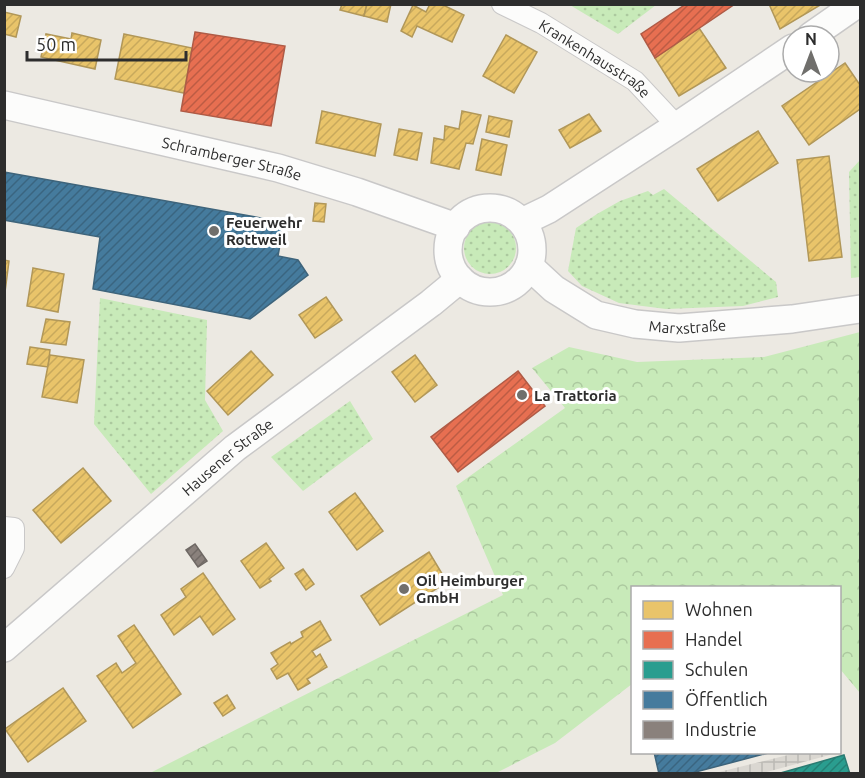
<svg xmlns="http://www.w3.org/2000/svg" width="865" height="778" font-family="Ubuntu,sans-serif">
	<defs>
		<pattern id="grass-dots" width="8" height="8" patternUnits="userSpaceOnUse" patternTransform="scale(1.5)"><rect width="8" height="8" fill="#c8eab9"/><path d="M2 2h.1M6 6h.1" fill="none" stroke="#acc99f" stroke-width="1.8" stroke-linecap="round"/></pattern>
		<pattern id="forest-crowns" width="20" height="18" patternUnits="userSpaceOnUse" patternTransform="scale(1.5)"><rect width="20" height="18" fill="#c8eab9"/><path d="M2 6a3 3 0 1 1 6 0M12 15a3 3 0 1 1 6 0" fill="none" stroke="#acc99f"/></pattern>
		<pattern id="plaza-grid" width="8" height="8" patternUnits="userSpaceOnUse" patternTransform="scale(1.5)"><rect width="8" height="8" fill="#dad7d1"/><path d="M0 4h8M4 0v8" fill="none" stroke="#bbb9b4"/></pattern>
		<pattern id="homes-hatch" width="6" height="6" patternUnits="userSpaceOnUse" patternTransform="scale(1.5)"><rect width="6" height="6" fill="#e9c46a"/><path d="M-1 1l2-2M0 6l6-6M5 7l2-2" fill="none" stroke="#c8a95c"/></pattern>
		<pattern id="shops-hatch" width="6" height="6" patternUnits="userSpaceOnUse" patternTransform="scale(1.5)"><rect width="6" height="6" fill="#e76f51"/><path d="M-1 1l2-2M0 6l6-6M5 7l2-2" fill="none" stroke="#bc5c44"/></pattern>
		<pattern id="schools-hatch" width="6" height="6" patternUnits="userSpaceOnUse" patternTransform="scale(1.5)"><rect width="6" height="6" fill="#2a9d8f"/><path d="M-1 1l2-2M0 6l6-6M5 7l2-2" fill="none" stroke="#248075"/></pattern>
		<pattern id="public-hatch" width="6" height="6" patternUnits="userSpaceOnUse" patternTransform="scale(1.5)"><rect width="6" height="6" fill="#457b9d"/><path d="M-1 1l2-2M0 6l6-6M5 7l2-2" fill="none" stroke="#3a6580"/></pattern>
		<pattern id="industry-hatch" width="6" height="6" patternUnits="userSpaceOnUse" patternTransform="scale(1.5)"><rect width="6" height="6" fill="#8a817c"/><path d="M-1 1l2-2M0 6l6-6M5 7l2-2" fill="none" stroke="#716a66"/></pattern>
	</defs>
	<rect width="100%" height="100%" fill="#ece9e2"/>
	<g fill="url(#grass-dots)">
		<path d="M570,5h86l-38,29z"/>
		<path d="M860,160v117l-9,1 -2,-106z"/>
		<path d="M664,189l112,93 2,15 -35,9 -77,3 -47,-6 -37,-17 -14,-15 8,-43 21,-14 23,-13 28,-10 5,4z"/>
		<circle cx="490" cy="248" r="26"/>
		<path d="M100,298l107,22 -2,80 18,31 -72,63 -57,-70z"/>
		<path d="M350,401l23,38 -70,52 -32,-34z"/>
	</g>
	<path fill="url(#forest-crowns)" d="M860,332v361l-20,-24v-81h-208v96l-77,59 -59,30h-346l353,-178 -47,-109 109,-78 -33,-40 37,-21 68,15 127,-5z"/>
	<path fill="url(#plaza-grid)" d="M796,753h41l-74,20h-48z"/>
	<g fill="url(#homes-hatch)" stroke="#b19758" stroke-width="1.5">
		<path d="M342,4h25l-3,12 -24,-6z"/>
		<path d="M367,4h24l-4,18 -23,-6z"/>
		<path d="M430,4h11l23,11 -12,27 -35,-16 -5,11 -11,-6 12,-26 13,7z"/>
		<path d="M769,4h53l-42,25z"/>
		<path d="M4,12l17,4 -5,21 -12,-3z"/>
		<path d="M699,28l27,40 -47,28 -24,-38z"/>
		<path d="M72,33l29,7 -6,29 -54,-12 5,-23 25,5z"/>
		<path d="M124,34l68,14 -8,45 -69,-14z"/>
		<path d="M506,35l31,17 -23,41 -31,-17z"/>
		<path d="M845,63l15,22v24l-51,36 -27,-39z"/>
		<path d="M322,111l59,13 -6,32 -59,-13z"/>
		<path d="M462,111l19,4 -8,29 -7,-1 -7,26 -28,-6 3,-25 10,2 1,-14 14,3z"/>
		<path d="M589,114l12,17 -31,17 -11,-18z"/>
		<path d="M489,116l23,5 -3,16 -23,-5z"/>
		<path d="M399,129l23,4 -5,27 -23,-5z"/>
		<path d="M758,131l20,32 -60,38 -21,-32z"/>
		<path d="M482,139l25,6 -6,30 -25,-5z"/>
		<path d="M829,156l13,101 -33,4 -12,-101z"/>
		<path d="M315,203l11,1 -2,18 -11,-1z"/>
		<path d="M4,260l5,1 -4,31h-1z"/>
		<path d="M33,268l31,6 -6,38 -31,-6z"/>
		<path d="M326,297l16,23 -27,18 -16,-23z"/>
		<path d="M46,319l24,3 -4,23 -25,-3z"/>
		<path d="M30,347l20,3 -2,17 -21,-3z"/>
		<path d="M251,351l22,24 -45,40 -21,-24z"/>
		<path d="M50,355l34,5 -7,43 -35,-6z"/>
		<path d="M415,355l22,30 -22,17 -23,-30z"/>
		<path d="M83,468l28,33 -50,42 -28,-33z"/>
		<path d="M355,493l28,38 -26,19 -28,-38z"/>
		<path d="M266,543l18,25 -15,11 2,2 -11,7 -19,-27z"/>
		<path d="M429,552l18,30 -67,43 -19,-29z"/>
		<path d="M303,569l11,15 -8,6 -11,-16z"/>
		<path d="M203,573l32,46 -22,16 -13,-19 -26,19 -13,-20 25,-18 -5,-8z"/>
		<path d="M320,621l11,19 -19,11 4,6 4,-3 7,13 -20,12 3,4 -12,7 -10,-17 -11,6 -6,-10 7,-5 -7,-11 19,-11 1,2 12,-7 -2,-5z"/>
		<path d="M134,625l47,69 -48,34 -36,-52 19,-13 6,10 14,-10 -18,-27z"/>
		<path d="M63,688l23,33 -58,41 -23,-33z"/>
		<path d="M227,695l8,13 -12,8 -9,-13z"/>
	</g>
	<g fill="url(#shops-hatch)" stroke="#af5b46" stroke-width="1.5">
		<path d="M686,4h49l-80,54 -14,-24z"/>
		<path d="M195,32l90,14 -14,80 -90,-15z"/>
		<path d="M518,371l27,35 -87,66 -27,-35z"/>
	</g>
	<path fill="url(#schools-hatch)" stroke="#2b7b72" stroke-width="1.5" d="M844,755l6,19h-73z"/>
	<g fill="url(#public-hatch)" stroke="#3e647b" stroke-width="1.5">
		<path d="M4,172l280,50 -6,34 20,4 10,15 -58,44 -157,-30 7,-52 -96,-17z"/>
		<path d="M654,752h118l-84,22h-29z"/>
	</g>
	<path fill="url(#industry-hatch)" stroke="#6e6864" stroke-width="1.5" d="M195,544l12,17 -9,6 -12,-17z"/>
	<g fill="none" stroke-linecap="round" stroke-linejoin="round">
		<defs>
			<g id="street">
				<path id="s1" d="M502,4l39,19 94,58 42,45"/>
				<path d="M4,527l10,1v20l-10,20"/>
			</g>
			<g id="secondary">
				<path d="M811,36l46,-32"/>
				<path id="s2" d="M4,105l274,63 79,24 99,35"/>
				<circle cx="490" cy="250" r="42"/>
				<path d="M522,222l27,-13 128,-83 116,-78"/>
				<path id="s3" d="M529,266l25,23 42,26 39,9 44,4 113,-9 68,-10"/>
				<path id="s4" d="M4,648l231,-200 196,-145 29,-24"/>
			</g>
		</defs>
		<use href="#street" stroke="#c9c8c8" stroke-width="22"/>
		<use href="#secondary" stroke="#c9c8c8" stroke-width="30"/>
		<use href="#street" stroke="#fcfcfb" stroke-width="20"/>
		<use href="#secondary" stroke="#fcfcfb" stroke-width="27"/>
	</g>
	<g fill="#706f6c" stroke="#fff" stroke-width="2">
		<circle cx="214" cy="231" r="6"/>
		<circle cx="522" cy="395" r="6"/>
		<circle cx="404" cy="589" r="6"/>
	</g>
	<g text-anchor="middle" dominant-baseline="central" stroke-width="6" stroke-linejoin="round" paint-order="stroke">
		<g font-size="15" fill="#2d2d2d" stroke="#fff">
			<text stroke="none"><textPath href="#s1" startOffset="108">Krankenhausstraße</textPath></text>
			<text stroke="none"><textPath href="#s2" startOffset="234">Schramberger Straße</textPath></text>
			<text stroke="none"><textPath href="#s3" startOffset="176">Marxstraße</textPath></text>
			<text stroke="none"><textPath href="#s4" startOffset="294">Hausener Straße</textPath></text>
		</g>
		<g font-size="15" font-weight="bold" fill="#2d2d2d" stroke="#fff" text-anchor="start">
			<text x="226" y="222">Feuerwehr<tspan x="226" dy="17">Rottweil</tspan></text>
			<text x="534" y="395">La Trattoria</text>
			<text x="416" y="580">Oil Heimburger<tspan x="416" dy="17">GmbH</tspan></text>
		</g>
	</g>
	<rect width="865" height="778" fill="none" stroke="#2d2d2d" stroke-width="12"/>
	<rect x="631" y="586" width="210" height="168" fill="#ffffff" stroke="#ababab" stroke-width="1.5"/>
	<rect x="643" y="601" width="30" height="18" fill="#e9c46a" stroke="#ababab" stroke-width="1.5"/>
	<text x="685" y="616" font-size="18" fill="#2d2d2d">Wohnen</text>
	<rect x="643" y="631" width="30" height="18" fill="#e76f51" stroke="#ababab" stroke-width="1.5"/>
	<text x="685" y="646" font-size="18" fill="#2d2d2d">Handel</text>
	<rect x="643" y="661" width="30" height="18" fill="#2a9d8f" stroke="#ababab" stroke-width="1.5"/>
	<text x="685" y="676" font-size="18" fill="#2d2d2d">Schulen</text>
	<rect x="643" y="691" width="30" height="18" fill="#457b9d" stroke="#ababab" stroke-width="1.5"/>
	<text x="685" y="706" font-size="18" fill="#2d2d2d">Öffentlich</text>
	<rect x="643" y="721" width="30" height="18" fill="#8a817c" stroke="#ababab" stroke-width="1.5"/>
	<text x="685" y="736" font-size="18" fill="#2d2d2d">Industrie</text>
	<g transform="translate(811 54)"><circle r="28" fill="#ffffff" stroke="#ababab" stroke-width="1.5"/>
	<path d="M0-4.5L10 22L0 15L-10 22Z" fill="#706f6c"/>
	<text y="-9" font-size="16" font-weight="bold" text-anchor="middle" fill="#2d2d2d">N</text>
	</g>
	<path d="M27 51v9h159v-9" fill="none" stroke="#2d2d2d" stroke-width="3"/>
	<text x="36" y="51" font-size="18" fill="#2d2d2d" stroke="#ffffff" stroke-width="4.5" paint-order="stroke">50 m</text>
</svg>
